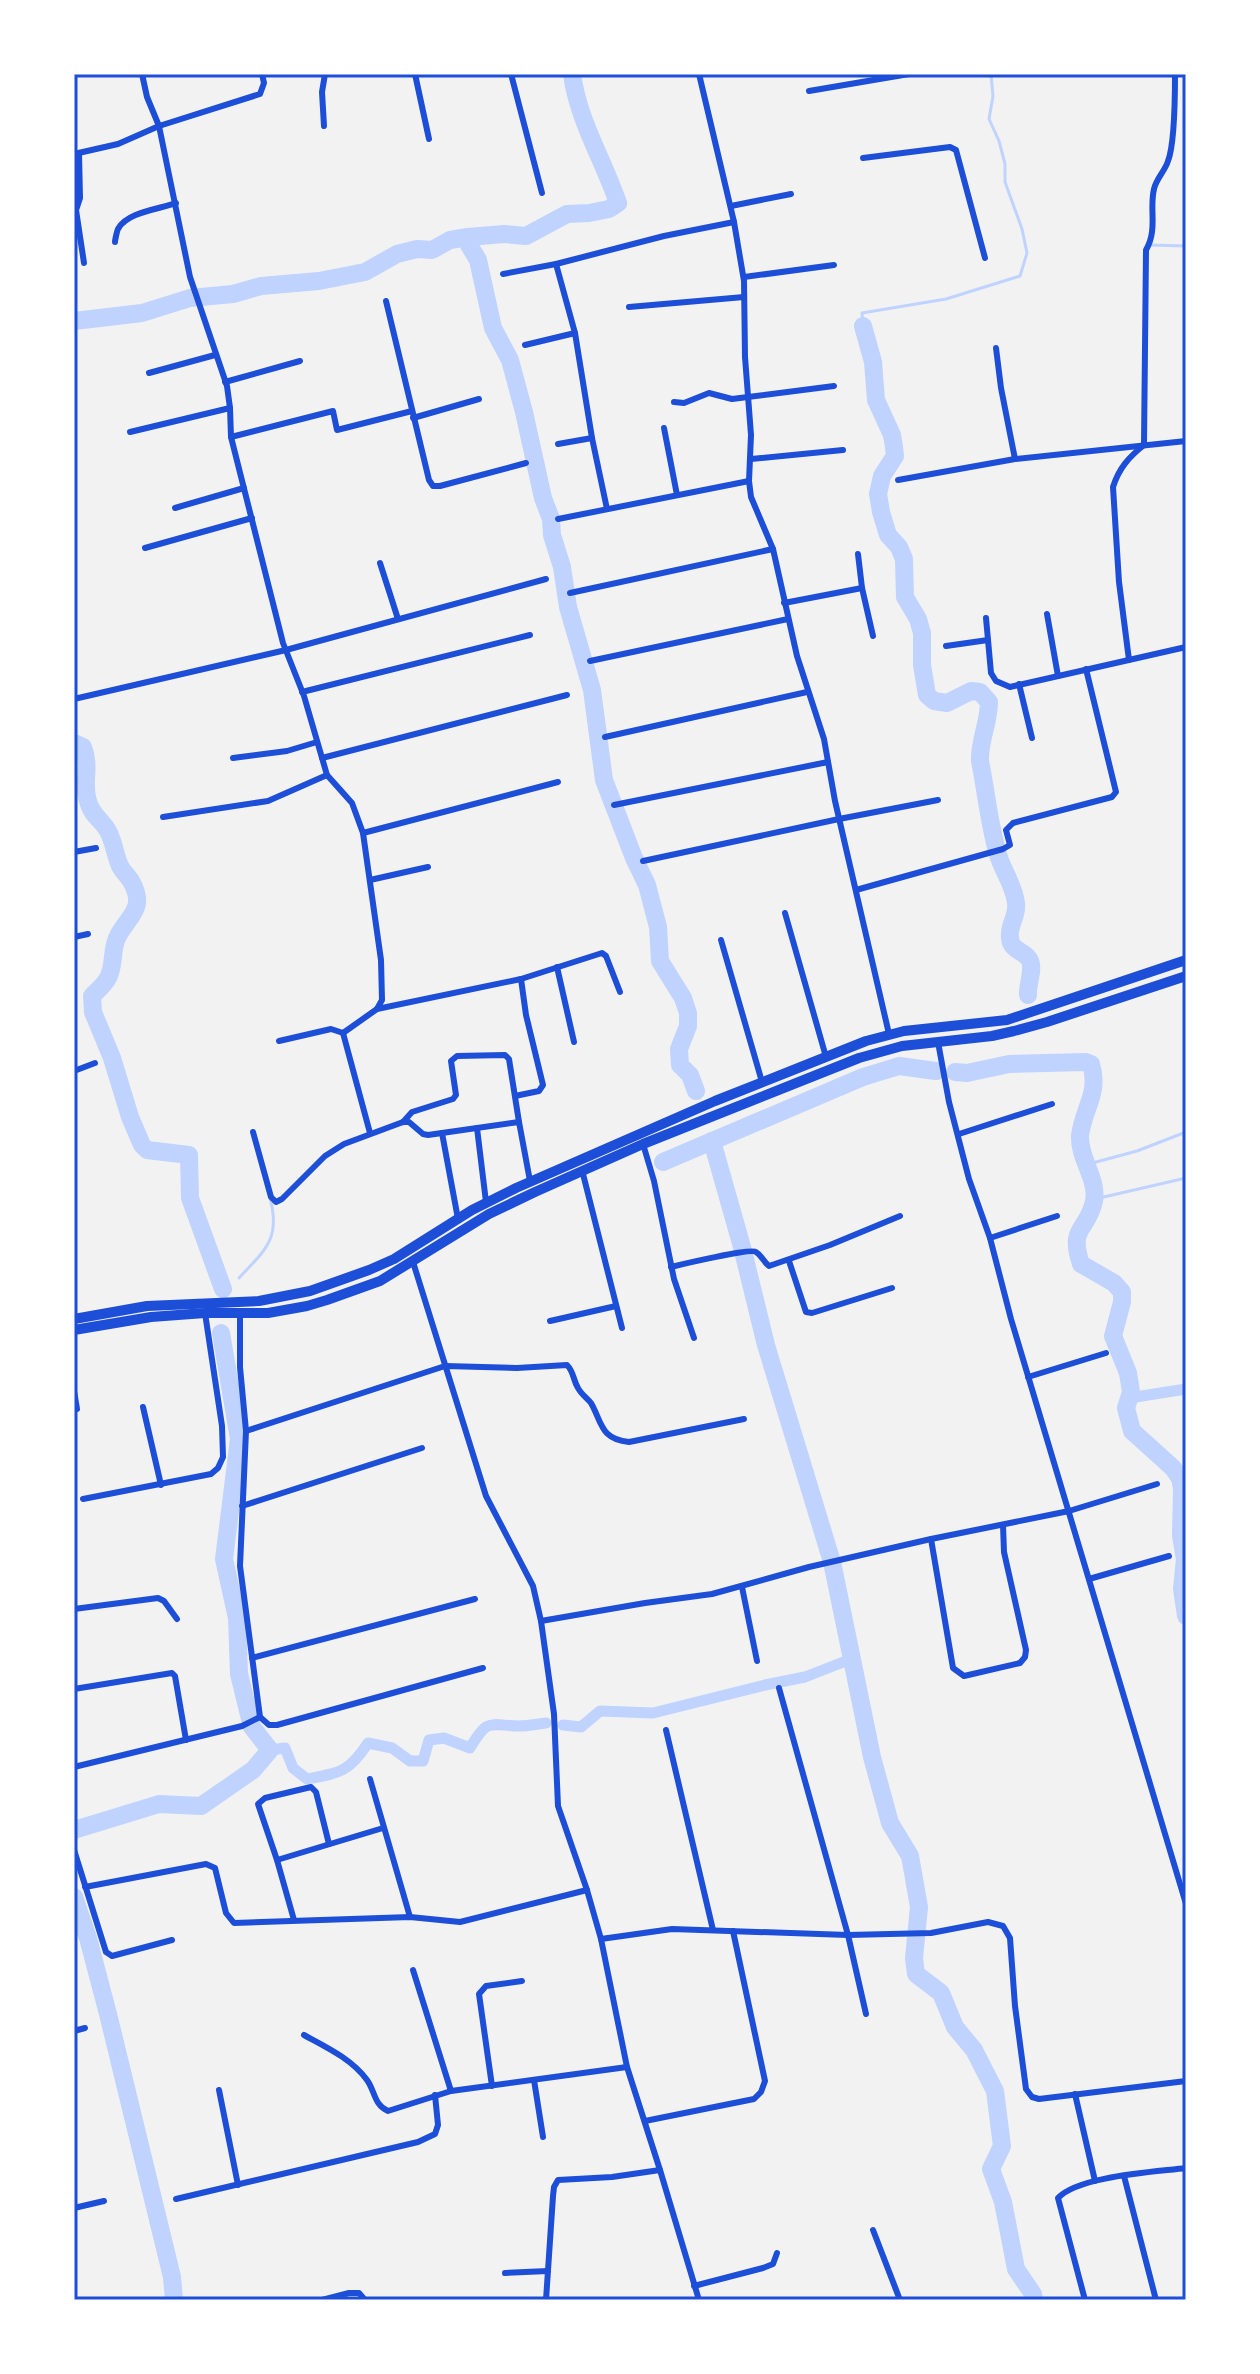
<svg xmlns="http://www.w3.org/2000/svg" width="1260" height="2374" font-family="Barlow,sans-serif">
	<rect width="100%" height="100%" fill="#f2f2f2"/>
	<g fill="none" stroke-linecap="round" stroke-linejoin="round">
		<g stroke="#bfd3fe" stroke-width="3">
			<path d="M1149,245l37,1"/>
			<path d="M863,326l-1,-13 84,-14 74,-23 7,-23 -5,-24 -17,-47v-18l-6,-23 -10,-22 4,-23 -2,-22"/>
			<path d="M1085,1165l52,-14 49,-19"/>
			<path d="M1095,1199l91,-21"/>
			<path d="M239,1278c26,-28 42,-39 31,-80"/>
		</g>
		<g stroke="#bfd3fe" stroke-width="11">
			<path d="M1129,1398l57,-9"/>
			<path d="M563,1725l18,2 19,-16 53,2 112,-28 40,-8 46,-18"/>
			<path d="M270,1750l15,-2 8,20 14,11c33,-6 42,-7 61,-36l24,5 18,13h13l6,-21 15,-2 26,10c18,-30 18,-23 49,-22 9,0 18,-2 27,-3"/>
		</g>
		<g stroke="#bfd3fe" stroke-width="18">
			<path d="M572,74c6,46 31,85 46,129l-9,6 -20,4 -22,1 -41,22 -22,-2 -36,3 1,8 9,15 15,68 17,32 14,52 19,86 8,21 1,16 10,32 6,40 24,83 12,90 30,78 13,27 11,42 2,34 23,37 5,15v13l-9,23 1,16 10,10 6,16"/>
			<path d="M74,321l68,-8 48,-15 43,-4 28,-8 58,-5 46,-9 32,-18 20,-5 15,1 18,-10 18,-3"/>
			<path d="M863,326l10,36 3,38 16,35 2,12 1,9 -13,20 -4,18 3,18 7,23 11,12 5,12 1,38 13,22 4,14v32l5,30 7,6 13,2 24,-12 9,1 9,10c0,21 -10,39 -9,59 6,30 9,61 17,90 4,18 17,33 19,52 2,13 -8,22 -6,35 1,13 13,12 19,21 6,9 -2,25 -1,36"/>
			<path d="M74,743l9,4c8,20 -1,35 5,54 3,14 14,19 20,30 6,11 7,24 12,35 3,6 8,10 11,15 16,28 -3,35 -13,55 -7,12 -3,29 -10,42 -3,6 -11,13 -16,18l1,16 19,46 18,59 12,28 5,5 42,5 1,43 33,91"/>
			<path d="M955,1072l12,1 42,-9 77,-2 5,2c9,30 -8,44 -11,72 -1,23 18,43 14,65 -6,30 -26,25 -13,63l33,19 8,9v10l-9,34 15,37 3,19 -5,16 6,23 41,37 7,10 2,10 -1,48 4,23 -3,30 4,27"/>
			<path d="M712,1141l30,106 24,98 66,217 40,195 18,66 20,33 9,51 -5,51 2,16 25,19 14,34 19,23 21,41 7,55 -11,23 12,33 13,67 17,25 1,6"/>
			<path d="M663,1162l200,-85 36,-11 37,5"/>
			<path d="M74,1830l85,-26 42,2 52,-36 17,-20 -18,-23 -13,-53 -2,-56 -13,-59 15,-120 -18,-106"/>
			<path d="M74,1897l14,41 20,76 64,263 2,23"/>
		</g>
		<g stroke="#1d4ed8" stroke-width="6">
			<path d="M142,74l5,23 12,29 31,151 37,109 3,22 1,29 52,206 21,53 23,79 25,28 11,30 18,127 1,40 -5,9 -34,24 -12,-4 -52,12"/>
			<path d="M415,74l14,65"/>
			<path d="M511,74l31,119"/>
			<path d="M699,74l35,148 10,59 1,76 6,78 -2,46 2,16 22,52 24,107 27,83 11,62 54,233"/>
			<path d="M809,91l100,-17"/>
			<path d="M324,126l-2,-34 3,-18"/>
			<path d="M79,153l1,45 -4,12 8,53"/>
			<path d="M74,154l44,-10 41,-18 101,-32 4,-11 -2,-9"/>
			<path d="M863,158l87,-11 6,3 29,108"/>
			<path d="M731,206l60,-12"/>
			<path d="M115,242c0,-2 2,-11 3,-13 9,-17 42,-20 58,-26"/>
			<path d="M556,264l108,-28 70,-14"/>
			<path d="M503,274l53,-10 19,69 17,105 15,71"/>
			<path d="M744,277l90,-12"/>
			<path d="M386,301l43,179 4,6h7l86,-23"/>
			<path d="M629,307l115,-10"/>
			<path d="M525,345l50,-12"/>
			<path d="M996,348l5,40 14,71"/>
			<path d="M149,373l66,-18"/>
			<path d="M225,382l75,-21"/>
			<path d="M674,402l10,1 25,-10 23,6 102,-13"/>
			<path d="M413,418l66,-19"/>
			<path d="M664,428l13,67"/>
			<path d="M130,432l100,-24"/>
			<path d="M231,437l102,-26 4,19 75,-19"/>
			<path d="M558,444l34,-6"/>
			<path d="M751,459l92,-9"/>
			<path d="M898,480l117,-21 171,-18"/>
			<path d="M175,508l69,-20"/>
			<path d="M558,519l191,-38"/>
			<path d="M145,548l107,-30"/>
			<path d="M858,554l4,34 11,48"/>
			<path d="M380,563l18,56"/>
			<path d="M570,593l203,-44"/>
			<path d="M784,603l78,-15"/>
			<path d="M1047,614l11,62"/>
			<path d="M986,618l5,55 5,8 14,6 176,-40"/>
			<path d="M946,646l42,-6"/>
			<path d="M1129,660l-10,-78 -6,-95c6,-19 16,-30 31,-42l2,-195c12,-21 3,-41 8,-61 2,-10 11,-18 14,-28 7,-18 7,-66 7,-87"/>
			<path d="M590,661l198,-42"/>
			<path d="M1019,684l13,54"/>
			<path d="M302,692l228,-57"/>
			<path d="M74,699l212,-49 260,-71"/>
			<path d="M605,737l202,-45"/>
			<path d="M233,758l54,-7 30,-9"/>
			<path d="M322,758l245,-63"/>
			<path d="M614,805l214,-43"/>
			<path d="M163,817l105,-16 59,-26"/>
			<path d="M363,833l195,-51"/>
			<path d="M74,852l22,-4"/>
			<path d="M643,861l196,-42 99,-19"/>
			<path d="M370,880l58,-13"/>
			<path d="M856,890l147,-41 7,-4 -4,-15 7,-7 99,-26 4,-5 -30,-123"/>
			<path d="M785,913l41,144"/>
			<path d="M74,937l14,-3"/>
			<path d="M721,940l41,142"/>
			<path d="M557,967l17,75"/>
			<path d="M377,1009l144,-30 81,-26 4,3 14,36"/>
			<path d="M343,1033l27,100"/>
			<path d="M938,1042l11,60 20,77 21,59 21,81 175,585"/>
			<path d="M74,1071l21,-8"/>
			<path d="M515,1096l24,-5 4,-6 -17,-70 -5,-36"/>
			<path d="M403,1122l9,-10 41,-13 3,-4 -5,-34 6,-5 48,-1 4,4 10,63"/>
			<path d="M477,1128l9,74"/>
			<path d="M253,1132l18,65 5,5 6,-3 43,-43 19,-12 59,-22h6l14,12 5,1 91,-13 11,59"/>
			<path d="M442,1133l16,86"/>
			<path d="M959,1134l93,-30"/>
			<path d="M643,1144l11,37 20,98 20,59"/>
			<path d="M582,1170l40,158"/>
			<path d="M990,1238l67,-22"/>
			<path d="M789,1261l17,51 6,1 80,-25"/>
			<path d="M413,1262l73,234 47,90 8,35 13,93 4,92 29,84 14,49 26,128 33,103 39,130"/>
			<path d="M671,1267c12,-3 80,-19 85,-15 5,3 8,10 13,14l61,-21 70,-29"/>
			<path d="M240,1313v54l6,64 -6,135 20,151 9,8h8l206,-57"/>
			<path d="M550,1321l66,-15"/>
			<path d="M1028,1377l78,-24"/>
			<path d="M74,1391l3,18"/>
			<path d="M143,1407l18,78"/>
			<path d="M246,1431l199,-65 72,2 50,-3c7,7 6,15 11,23 3,6 9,10 13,15 11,19 9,36 38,39l115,-23"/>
			<path d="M83,1499l128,-25 7,-6 5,-11 -1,-31 -17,-113"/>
			<path d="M242,1506l180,-58"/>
			<path d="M931,1539l22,129 11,8 56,-13 5,-6 1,-7 -22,-98 -1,-27"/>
			<path d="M1089,1579l80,-23"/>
			<path d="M742,1587l15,74"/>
			<path d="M74,1609l84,-11 6,3 13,18"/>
			<path d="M541,1621l104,-18 67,-9 97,-27 122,-28 138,-28 88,-27"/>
			<path d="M252,1658l223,-59"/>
			<path d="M779,1688l69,247 18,79"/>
			<path d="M74,1689l98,-16 3,3 11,64"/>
			<path d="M666,1730l47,200"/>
			<path d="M74,1767l168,-41 18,-9"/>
			<path d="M370,1779l40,138"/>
			<path d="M74,1850l32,102 6,4 60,-16"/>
			<path d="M277,1860l106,-32"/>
			<path d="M85,1887l121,-23 9,4 11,45 8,10 176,-6 50,5 127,-32"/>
			<path d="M294,1920l-17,-60 -19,-56 7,-6 46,-11 5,5 13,52"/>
			<path d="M601,1939l71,-10 176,6 83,-2 57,-11 15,4 7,12 5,68 11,83 6,8 7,2 147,-18"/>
			<path d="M413,1970l38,121"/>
			<path d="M74,2031l11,-3"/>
			<path d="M304,2035c22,12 48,24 63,45 8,11 7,25 21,31l63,-20 176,-24"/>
			<path d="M534,2080l9,57"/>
			<path d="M492,2086l-13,-92 7,-8 36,-5"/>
			<path d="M219,2090l19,95"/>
			<path d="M1075,2094l20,87"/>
			<path d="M645,2121l109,-22 7,-7 4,-11 -32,-150"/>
			<path d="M1124,2176l32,124"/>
			<path d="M176,2199l242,-57 17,-8 3,-9 -3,-30"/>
			<path d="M74,2208l30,-7"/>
			<path d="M873,2230l27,70"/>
			<path d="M505,2273l43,-2"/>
			<path d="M694,2286l69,-18 10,-4 4,-11"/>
			<path d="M322,2300l27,-7h10l6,7"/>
			<path d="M546,2300l7,-104 1,-9 4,-7 54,-3 48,-7"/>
			<path d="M1085,2300l-27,-102c20,-22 97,-26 128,-30"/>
		</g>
		<g stroke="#1d4ed8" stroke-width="10">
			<path d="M74,1319l73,-13 112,-5 51,-10 59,-21 25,-11 78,-49 44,-22 199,-87 151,-60 38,-10 103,-11 179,-60"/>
			<path d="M74,1330l77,-13 54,-4h63l39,-7 20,-6 53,-19 109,-67 46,-22 108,-48 216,-86 43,-12 90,-10 22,-5 33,-9 139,-46"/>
		</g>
	</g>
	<rect width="1260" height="2374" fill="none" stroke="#ffffff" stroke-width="152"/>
	<rect x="76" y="76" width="1108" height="2222" fill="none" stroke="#1d4ed8" stroke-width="3"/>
</svg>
